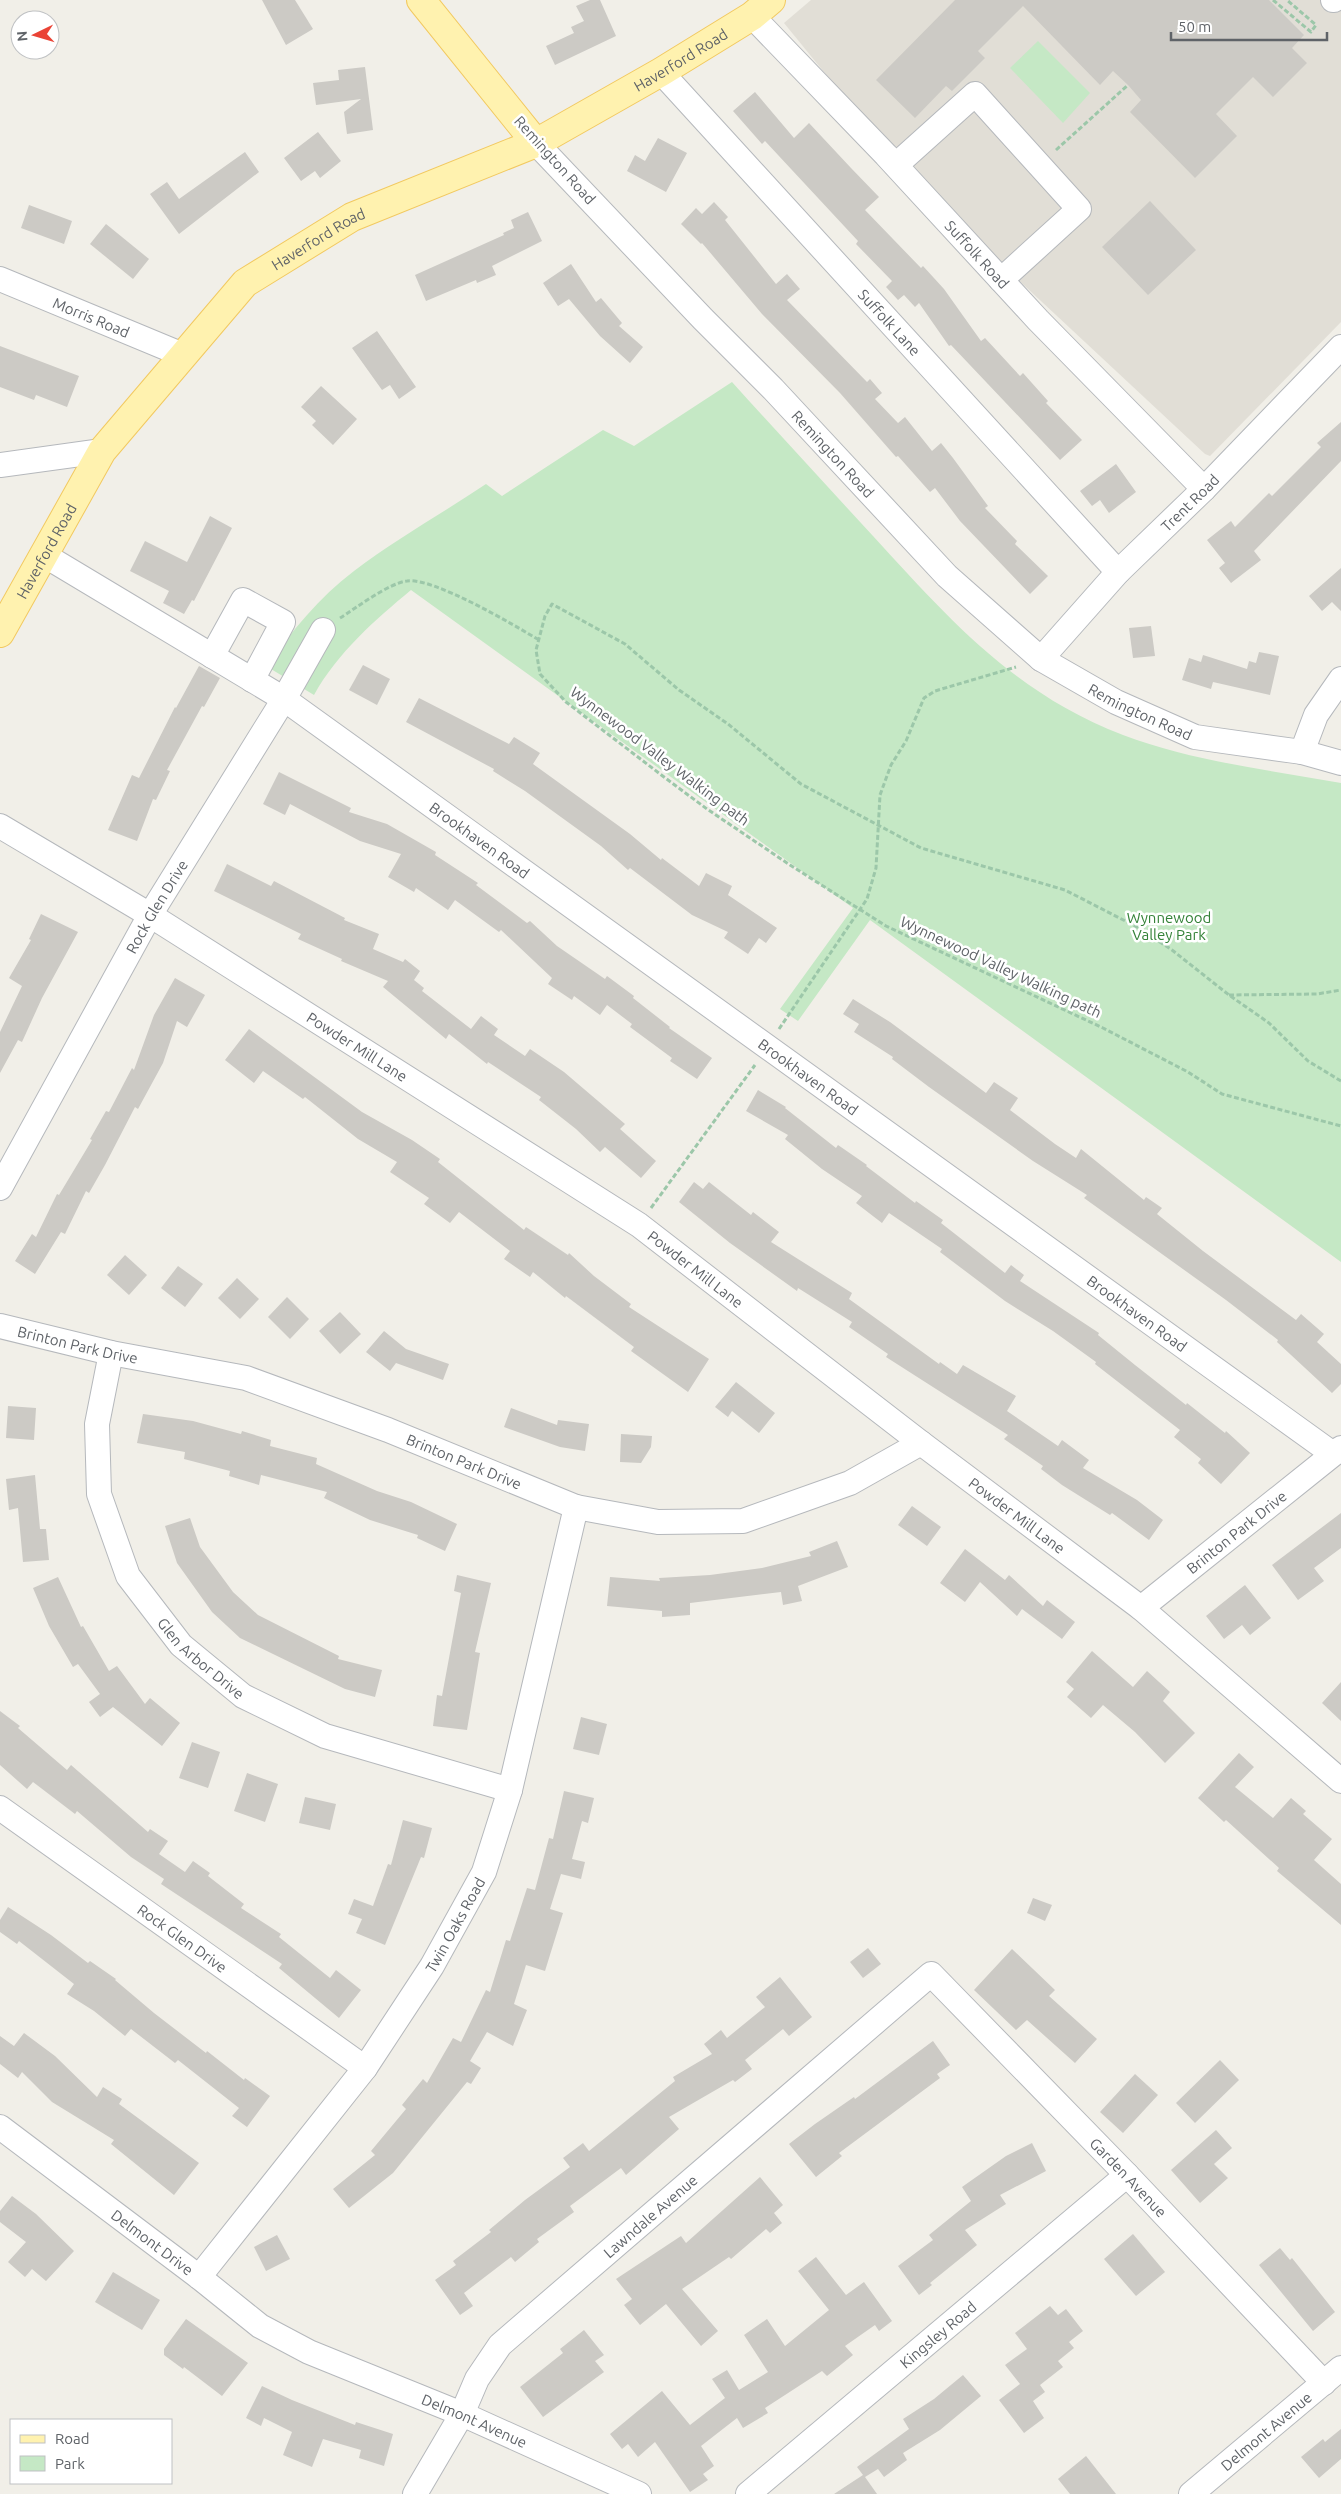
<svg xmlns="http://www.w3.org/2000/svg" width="1341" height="2494" font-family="Ubuntu,sans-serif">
	<rect width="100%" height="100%" fill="#f1efe8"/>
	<path fill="#e1ded6" d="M811,0h530v322l-131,134 -5,-2 -222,-207 -133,-143 -66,-81z"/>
	<g fill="#c5e8c5">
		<path d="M1038,41l52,52 -27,30 -53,-55z"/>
		<path d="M732,382c47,52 94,103 141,154 76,83 142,158 250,199 69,26 145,35 218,48v479l-471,-342 -72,101 -18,-12 73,-101 -442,-318c-36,30 -73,62 -97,105l-48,-29c26,-34 53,-69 88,-95 42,-32 89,-58 132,-87l16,12 101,-66 31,16z"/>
	</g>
	<g fill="#cccac5">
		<path d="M262,0h33l18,29 -27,16z"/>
		<path d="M590,0h10l16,36 -61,29 -9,-19 28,-13 -3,-6 13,-6 -8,-15z"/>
		<path d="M955,0h314l35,35 -12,13 15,15 -34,34 -20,-20 -37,37 21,22 -42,42 -65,-66 11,-12 -13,-15 -15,-14 -13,14 -77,-79 -45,45 7,7 -33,33 -6,-5 -31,32 -39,-38z"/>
		<path d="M365,67l8,63 -26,4 -3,-22 17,-13 -45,6 -3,-22 26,-3 -1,-10z"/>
		<path d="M755,92l39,46 15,-15 42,45 28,29 -14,13 56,58 2,-2 21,23 37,52 4,-3 35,38 3,-3 25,28 -2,2 36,37 -22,20 -109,-115 -2,1 -30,-43 -4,4 -11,-12 -6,5 -12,-13 6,-6 -36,-37 2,-3 -93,-100 -3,3 -29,-33z"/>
		<path d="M318,132l23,29 -21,17 -5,-7 -14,10 -17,-23z"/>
		<path d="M658,138l29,15 -21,39 -39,-21 8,-16 10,6z"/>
		<path d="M245,152l14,20 -80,62 -29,-40 17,-12 12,17z"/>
		<path d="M1150,201l46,49 -48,45 -46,-48z"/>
		<path d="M714,202l14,15 -3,3 51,64 11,-10 13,15 -13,11 80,82 3,-3 12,14 -7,6 23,24 7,-6 27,34 9,-8 12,15 35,48 -3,2 32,33 -2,3 33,32 -18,18 -70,-73 -25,-33 -5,4 -32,-36 -2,1 -56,-64 -78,-79 -60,-71 -1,1 -20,-20 15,-16 6,6z"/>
		<path d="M29,205l43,16 -8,23 -43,-16z"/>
		<path d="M528,212l14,29 -50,25 4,9 -19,8 -1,-3 -50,21 -11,-26 89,-40 -1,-2 11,-5 -3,-8z"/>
		<path d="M106,224l43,35 -16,20 -43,-35z"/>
		<path d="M571,264l25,38 5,-4 21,25 -3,3 24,21 -13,16 -30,-27 -31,-37 -11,7 -15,-23z"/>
		<path d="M377,331l39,56 -17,12 -9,-14 -8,5 -30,-42z"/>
		<path d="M0,346l79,30 -12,31 -31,-12 -2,5 -34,-13z"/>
		<path d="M321,386l36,33 -24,26 -21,-20 4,-4 -15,-14z"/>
		<path d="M1341,422v39l-87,90 7,9 -30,23 -12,-15 6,-5 -18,-23 24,-19 4,6 34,-34 3,3 49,-49 -4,-4z"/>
		<path d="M1116,464l20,28 -27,21 -9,-13 -8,6 -12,-15z"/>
		<path d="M210,516l22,12 -38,73 -2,-1 -8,14 -21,-11 6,-12 -39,-20 15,-30 42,21z"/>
		<path d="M1341,568v43l-9,-9 -10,9 -13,-15z"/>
		<path d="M1151,626l4,30 -22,2 -4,-30z"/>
		<path d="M1259,652l20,4 -9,39 -57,-13 -2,7 -29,-9 7,-22 12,4 2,-7 44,14 2,-8 7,2z"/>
		<path d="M363,665l27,14 -13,26 -28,-15z"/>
		<path d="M199,666l21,12 -16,29 -2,-1 -35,64 3,1 -14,29 -3,-1 -16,42 -29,-11 24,-55 7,3 36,-71 1,1z"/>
		<path d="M419,698l90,46 5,-7 26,16 -7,11 97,70 31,26 1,-2 37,28 7,-13 26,13 -4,9 49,33 -11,15 -7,-5 -11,16 -24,-16 4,-6 -36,-17 -62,-47 -2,2 -27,-24 -76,-55 -32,-20 1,-2 -88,-47z"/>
		<path d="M279,772l72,36 -2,4 38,12 49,28 -1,3 43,28 -2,2 51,38 3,-2 27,25 48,33 2,-3 27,20 -1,2 37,29 -1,1 43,30 -15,21 -27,-18 2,-3 -42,-31 2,-3 -25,-19 -7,10 -26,-19 -2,4 -24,-16 4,-6 -51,-48 -2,2 -44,-32 -7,10 -32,-22 -2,4 -26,-15 13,-23 -41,-13 -70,-37 -5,11 -22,-11z"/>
		<path d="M227,864l44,22 3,-5 71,37 -1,2 35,14 -6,15 30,13 2,-3 15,12 -6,9 10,8 -2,3 49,38 10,-13 17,13 -4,6 31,21 5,-7 34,23 61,52 -5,5 36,32 -15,17 -36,-31 -5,5 -24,-23 -37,-29 2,-3 -53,-35 -1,2 -38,-30 -3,5 -63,-52 5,-6 -47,-20 1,-2 -44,-20 3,-5 -87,-43z"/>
		<path d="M41,914l37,18 -36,66 -20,44 -4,-2 -18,33v-41l22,-46 -13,-8 22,-38 -2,-1z"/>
		<path d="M175,978l30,17 -18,32 -10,-6 -14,42 -25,46 -3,-2 -30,58 -16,28 -3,-2 -21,43 -4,-2 -26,42 -20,-13 17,-27 4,3 21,-43 2,1 33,-55 -2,-1 16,-28 3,1 23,-44 2,2 20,-55z"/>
		<path d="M853,999l37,23 96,71 8,-11 24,16 -8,12 45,34 21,14 5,-9 63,51 2,-3 16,11 -5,6 46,37 93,69 5,-6 23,20 -7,8 24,22v20l-9,9 -55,-51 1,-2 -52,-40 -142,-102 3,-3 -54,-34 -104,-74 -37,-28 1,-2 -39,-25 5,-8 -16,-10z"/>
		<path d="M249,1029l113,83 50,28 28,19 -2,3 86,68 2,-3 42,28 1,-2 25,23 37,28 -2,3 80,52 -21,33 -57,-41 3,-4 -68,-51 -1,2 -32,-26 -3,5 -26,-18 6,-8 -51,-39 -9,11 -26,-19 5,-6 -39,-26 7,-10 -39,-23 -53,-42 -2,2 -40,-28 -9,12 -29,-23z"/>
		<path d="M758,1090l28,17 -1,1 51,40 2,-3 29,20 -1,1 49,37 1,-2 27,19 -2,3 64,50 6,-8 13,10 -4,6 79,52 -1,2 37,30 51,40 1,-2 38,30 1,-2 24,22 -29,31 -23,-21 3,-4 -27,-22 6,-7 -85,-66 1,-2 -43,-31 -48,-30 -65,-49 2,-3 -53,-36 -7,10 -26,-20 6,-7 -40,-27 -37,-30 3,-4 -42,-24z"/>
		<path d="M694,1182l9,7 6,-7 42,33 2,-3 26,20 -8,10 81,51 -3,6 90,65 1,-2 17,12 6,-9 53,31 -9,15 51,35 4,-6 27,20 -6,8 54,32 26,20 -14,20 -37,-27 -2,2 -48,-30 -21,-16 2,-3 -39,-27 4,-4 -122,-78 2,-3 -39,-27 3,-5 -54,-34 -1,3 -67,-48 -51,-41z"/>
		<path d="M125,1255l22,20 -18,20 -22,-20z"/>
		<path d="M178,1266l25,18 -18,23 -24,-19z"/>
		<path d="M237,1278l22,21 -19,20 -22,-21z"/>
		<path d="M287,1297l22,22 -19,20 -22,-22z"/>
		<path d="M340,1312l21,22 -21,20 -21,-23z"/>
		<path d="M384,1331l22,18 43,15 -6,16 -47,-17 -6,8 -24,-19z"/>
		<path d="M736,1382l39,31 -16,20 -27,-22 -4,6 -13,-10z"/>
		<path d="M8,1406l28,2 -2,32 -28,-2z"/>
		<path d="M511,1408l46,17 1,-5 31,4 -4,27 -25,-4 -56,-20z"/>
		<path d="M143,1414l50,7 48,13 1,-3 29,9 -1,6 47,12 -1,6 61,27 34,11 46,22 -12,27 -28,-13 1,-3 -48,-15 -46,-22 3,-6 -66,-17 -2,10 -30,-9 1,-5 -46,-12 1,-7 -48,-9z"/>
		<path d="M621,1434l31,2 -1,11 -10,16 -21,-1z"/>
		<path d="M35,1475l5,54h6l3,31 -26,2 -5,-54 -9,2 -3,-31z"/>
		<path d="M912,1506l29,21 -14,19 -29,-21z"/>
		<path d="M1341,1513v35l-27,20 10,13 -26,19 -26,-35z"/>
		<path d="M190,1518l10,29 33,45 25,23 81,41 -1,3 44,11 -7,27 -30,-8 -105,-51 -28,-26 -35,-49 -12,-37z"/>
		<path d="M837,1541l11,26 -50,19 4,15 -19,4 -2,-13 -91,11v12l-28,2v-6l-55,-5 3,-29 50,4 -1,-3 51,-3 52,-7 49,-12 -2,-4z"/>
		<path d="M965,1549l40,31 4,-5 34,31 4,-6 28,22 -13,17 -40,-30 -5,7 -37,-34 -15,20 -25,-19z"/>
		<path d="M457,1575l34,8 -16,69 5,1 -13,77 -34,-4 4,-31 5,1 19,-103 -7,-2z"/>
		<path d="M58,1577l23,50 2,-1 26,45 8,-5 28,38 5,-6 30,25 -18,23 -49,-39 -13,10 -11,-15 11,-8 -22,-30 -5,3 -24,-41 -16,-38z"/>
		<path d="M1245,1585l26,33 -21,17 -8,-10 -18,14 -18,-23z"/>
		<path d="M1092,1651l41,36 14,-16 23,21 -7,9 32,32 -30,30 -30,-31 -32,-27 -12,13 -24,-21 7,-8 -8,-7z"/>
		<path d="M1341,1682v39l-19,-18z"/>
		<path d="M0,1711l20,15 -2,2 49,42 4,-5 77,67 2,-3 18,12 -9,13 26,18 8,-11 17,12 -2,3 36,28 -3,4 40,26 -2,3 51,41 6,-8 25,20 -22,28 -60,-50 3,-4 -121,-80 3,-5 -33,-22 -54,-46 -2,3 -42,-32 -6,7 -27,-24z"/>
		<path d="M581,1717l26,7 -8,31 -26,-6z"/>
		<path d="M192,1742l28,10 -12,36 -29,-10z"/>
		<path d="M1239,1753l15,14 -19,20 38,31 18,-20 15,13 -3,3 29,25 -18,21 27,24v41l-64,-54 2,-3 -53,-48 -2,2 -26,-24z"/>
		<path d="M247,1773l31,11 -13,38 -31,-11z"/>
		<path d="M564,1791l30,7 -6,25 -6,-2 -10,38 13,3 -4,17 -20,-5 -11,35 13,4 -18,58 -19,-6 -12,39 13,6 -14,36 -26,-14 -17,29 11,7 -10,16 -4,-2 -74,91 -44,35 -16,-19 42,-34 -4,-4 35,-42 -4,-4 21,-26 4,4 26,-45 8,4 25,-52 4,2 16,-52 4,1 17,-53 8,2 14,-52 4,1z"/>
		<path d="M305,1797l31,7 -6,26 -31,-7z"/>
		<path d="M403,1820l29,8 -8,30 -3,-1 -36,88 -29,-12 6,-14 -14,-5 6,-15 19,7 15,-42 3,1z"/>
		<path d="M1033,1898l19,7 -7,16 -18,-8z"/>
		<path d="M8,1907l43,28 37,28 2,-2 26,18 -1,1 39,33 52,40 1,-2 37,29 1,-2 25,18 -23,31 -15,-11 7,-8 -61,-48 -3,3 -44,-34 -6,7 -31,-25 -27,-17 7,-10 -55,-43 -2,3 -17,-12v-12z"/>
		<path d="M868,1948l13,16 -18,14 -13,-16z"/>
		<path d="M1012,1949l43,41 -6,6 48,43 -22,24 -48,-43 -11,10 -42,-40z"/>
		<path d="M780,1977l32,40 -23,19 -6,-7 -38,31 7,9 -17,13 -2,-2 -64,37 10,12 -53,46 -5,-7 -51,38 4,6 -37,27 2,3 -24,20 -4,-5 -47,36 9,13 -13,9 -25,-35 21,-15 -3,-4 38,-29 -2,-2 36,-30 45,-33 -7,-9 20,-15 6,8 86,-70 -2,-4 39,-23 -8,-10 17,-14 6,8 38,-31 -9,-10z"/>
		<path d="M24,2033l31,23 42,41 6,-10 19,12 -3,5 80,59 -25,32 -63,-51 3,-4 -62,-38 -30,-30 -4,6 -18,-14v-28l14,10z"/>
		<path d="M933,2041l17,24 -13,9 3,4 -101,75 3,3 -26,21 -27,-33 26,-20 39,-27 1,2z"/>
		<path d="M1220,2060l19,20 -44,43 -19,-20z"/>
		<path d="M1135,2074l23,21 -35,38 -23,-21z"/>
		<path d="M1216,2130l16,18 -18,16 14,14 -28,25 -29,-33z"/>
		<path d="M1032,2143l14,28 -46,24 6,9 -41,26 12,15 -47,38 2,2 -13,10 -21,-29 35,-26 -4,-5 42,-34 -9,-14 44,-31z"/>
		<path d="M760,2177l23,28 -9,8 8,10 -12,10 -4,-4 -35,30 -2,-2 -47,32 36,42 -17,15 -35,-42 -26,21 -16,-20 8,-6 -16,-20 65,-43 5,7z"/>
		<path d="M12,2196l24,18 38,37 -28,30 -14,-12 -7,8 -17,-15 18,-20 -26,-20v-11z"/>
		<path d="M1133,2234l32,38 -29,24 -32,-37z"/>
		<path d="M277,2235l13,24 -24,12 -12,-24z"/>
		<path d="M1280,2248l10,12 2,-2 43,54 -22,19 -54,-66z"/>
		<path d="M816,2257l30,38 18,-13 28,39 -13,10 -4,-6 -30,21 8,9 -26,21 -5,-5 -57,37 3,5 -25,15 -6,-10 -36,28 13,20 -11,8 5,6 -18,12 -35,-50 -17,15 -10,-13 -6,5 -12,-15 52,-43 28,34 35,-27 -13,-19 15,-9 12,20 29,-18 -24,-37 23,-16 18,27 44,-36 -31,-39z"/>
		<path d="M113,2272l47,28 -18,30 -47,-28z"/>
		<path d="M1050,2306l8,9 8,-6 17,22 -14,11 5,6 -16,13 5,6 -23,18 5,7 -12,9 11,17 -20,15 -25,-33 21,-16 -15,-19 22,-16 -12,-16z"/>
		<path d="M186,2319l62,44 -26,33 -38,-29 -1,2 -19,-14v-6z"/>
		<path d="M584,2330l20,25 -9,6 9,11 -61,45 -23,-30 43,-34 -3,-4z"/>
		<path d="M963,2375l18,21 -41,34 -37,23 4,7 -23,17 -6,-8 -13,8 12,17h-43l29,-19 -6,-8 52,-38 -6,-10 31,-20z"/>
		<path d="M262,2386l30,14 63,25 1,-3 37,12 -9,32 -25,-8 2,-8 -38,-11 -11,28 -29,-12 9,-23 -28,-14 -3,8 -15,-8z"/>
		<path d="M1341,2429v30l-22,19 -18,-21 22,-18 2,3z"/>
		<path d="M1086,2456l30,38h-46l-12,-15z"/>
	</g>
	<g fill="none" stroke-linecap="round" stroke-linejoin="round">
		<defs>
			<g id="minor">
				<path d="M1333,0h1"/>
				<path id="s1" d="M752,16l134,139 152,165 166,169"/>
				<path id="s2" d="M661,72l457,500"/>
				<path id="s3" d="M536,143l167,176 70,70 174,187 94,83 75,43 79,35 107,15 39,11"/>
				<path d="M896,165l79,-71 104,115 -78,71"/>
				<path id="s4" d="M0,279l183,76"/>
				<path d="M0,465l102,-14"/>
				<path id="s5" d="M44,555l240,144 1049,755"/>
				<path d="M212,656l31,-56 40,22 -31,58"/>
				<path id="s6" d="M1041,659l77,-87 86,-83 137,-142"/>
				<path d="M1302,752l14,-37 25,-36"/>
				<path id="s7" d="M0,826l150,89 489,310 282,218 220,165 200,173"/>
				<path id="s8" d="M0,1188l150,-273 134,-216 39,-69"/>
				<path id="s9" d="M0,1326l111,27 135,25 142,52 188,77 82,15 85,-1 107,-38 71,-40"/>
				<path id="s10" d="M111,1353l-14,71 2,70 29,82 53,69 62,51 82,40 185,54"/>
				<path id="s11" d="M1141,1608l200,-160"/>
				<path id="s12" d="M0,1808l365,260"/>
				<path id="s13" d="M0,2127l199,150 61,49 49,26 153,62 177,80"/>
				<path id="s14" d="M199,2277l166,-209 67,-102 52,-94 26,-82 66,-283"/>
				<path id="s15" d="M415,2494l47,-80 15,-35 23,-34 431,-371 196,201 197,208"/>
				<path id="s16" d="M748,2494l379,-319"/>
				<path id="s17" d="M1191,2494l150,-126"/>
			</g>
			<g id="major">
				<path d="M421,0l115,143"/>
				<path id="s18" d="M0,633l102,-182 143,-168 107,-66 184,-74 125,-71 91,-56 19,-16"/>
			</g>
		</defs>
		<use href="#minor" stroke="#b5b8bc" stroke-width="26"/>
		<use href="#major" stroke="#f2c960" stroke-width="30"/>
		<g stroke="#9cc7a9" stroke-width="3" stroke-dasharray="5 2.5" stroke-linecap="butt">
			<path d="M1273,0l38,32 5,-7 -29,-25"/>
			<path d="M1056,150l72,-65"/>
			<path d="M340,618c16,-10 49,-35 67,-37 26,-4 107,44 132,59"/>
			<path d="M1229,995l88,-1 24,-4"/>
			<path d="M779,1029l88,-130 9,-31 4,-73 11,-30 15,-24 18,-43 11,-7 81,-24"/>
			<path d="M1341,1081l-33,-20 -39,-38 -40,-28 -57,-45 -35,-23 -72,-37 -144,-42 -120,-64 -73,-60 -49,-34 -54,-46 -73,-40 -7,12 -9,34 4,24 26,28 98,75 43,32 83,56 96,61 217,102 85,44 34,22 119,32"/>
			<path d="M651,1208l104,-143"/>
		</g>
		<use href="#minor" stroke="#fff" stroke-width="24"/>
		<use href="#major" stroke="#fff2af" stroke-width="28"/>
	</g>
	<g text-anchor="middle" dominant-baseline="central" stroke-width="5" stroke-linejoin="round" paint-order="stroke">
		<g font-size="15" fill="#5f6368" stroke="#fff">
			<text stroke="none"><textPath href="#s18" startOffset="920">Haverford Road</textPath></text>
			<text transform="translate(555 160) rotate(48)">Remington Road</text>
			<text stroke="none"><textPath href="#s18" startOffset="515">Haverford Road</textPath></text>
			<text stroke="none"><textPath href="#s1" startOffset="328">Suffolk Road</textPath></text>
			<text stroke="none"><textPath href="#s4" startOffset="99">Morris Road</textPath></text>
			<text stroke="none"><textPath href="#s2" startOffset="339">Suffolk Lane</textPath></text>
			<text stroke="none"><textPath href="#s3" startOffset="430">Remington Road</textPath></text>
			<text stroke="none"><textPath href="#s6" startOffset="216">Trent Road</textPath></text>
			<text stroke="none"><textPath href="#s18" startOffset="94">Haverford Road</textPath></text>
			<text stroke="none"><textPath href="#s3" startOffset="835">Remington Road</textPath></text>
			<text transform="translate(660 756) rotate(37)">Wynnewood Valley Walking path</text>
			<text stroke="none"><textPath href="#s5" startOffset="521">Brookhaven Road</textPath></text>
			<text stroke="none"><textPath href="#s8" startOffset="322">Rock Glen Drive</textPath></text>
			<text transform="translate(1001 967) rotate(25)">Wynnewood Valley Walking path</text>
			<text stroke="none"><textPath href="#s7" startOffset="420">Powder Mill Lane</textPath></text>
			<text stroke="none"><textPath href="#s5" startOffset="926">Brookhaven Road</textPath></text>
			<text stroke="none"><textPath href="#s7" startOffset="825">Powder Mill Lane</textPath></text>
			<text stroke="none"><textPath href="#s5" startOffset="1331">Brookhaven Road</textPath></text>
			<text stroke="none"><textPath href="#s9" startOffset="80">Brinton Park Drive</textPath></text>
			<text stroke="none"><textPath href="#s9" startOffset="485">Brinton Park Drive</textPath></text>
			<text stroke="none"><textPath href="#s7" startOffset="1230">Powder Mill Lane</textPath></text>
			<text stroke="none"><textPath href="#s11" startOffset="122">Brinton Park Drive</textPath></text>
			<text stroke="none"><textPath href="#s10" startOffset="340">Glen Arbor Drive</textPath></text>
			<text stroke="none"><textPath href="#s14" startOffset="436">Twin Oaks Road</textPath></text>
			<text stroke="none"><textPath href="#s12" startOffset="224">Rock Glen Drive</textPath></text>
			<text stroke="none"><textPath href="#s15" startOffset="1024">Garden Avenue</textPath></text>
			<text stroke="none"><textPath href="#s15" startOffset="370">Lawndale Avenue</textPath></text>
			<text stroke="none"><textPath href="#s13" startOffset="191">Delmont Drive</textPath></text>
			<text stroke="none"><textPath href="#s16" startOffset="248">Kingsley Road</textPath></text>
			<text stroke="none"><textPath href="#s13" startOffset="562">Delmont Avenue</textPath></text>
			<text stroke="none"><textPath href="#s17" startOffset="98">Delmont Avenue</textPath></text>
		</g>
		<g font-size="15" fill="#348238" stroke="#fff">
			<text x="1169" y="917">Wynnewood<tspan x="1169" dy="17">Valley Park</tspan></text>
		</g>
	</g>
	<rect x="10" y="2419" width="162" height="65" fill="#ffffff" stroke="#bfc1c3"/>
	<rect x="20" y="2435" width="25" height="8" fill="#fff2af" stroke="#bfc1c3"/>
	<text x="55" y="2444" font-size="15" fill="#5f6368">Road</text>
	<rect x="20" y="2456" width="25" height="15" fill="#c5e8c5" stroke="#bfc1c3"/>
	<text x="55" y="2469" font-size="15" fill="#5f6368">Park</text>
	<g transform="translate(35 35) rotate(265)"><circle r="24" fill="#ffffff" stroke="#bfc1c3"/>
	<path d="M0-4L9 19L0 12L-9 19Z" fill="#ea4335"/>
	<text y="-8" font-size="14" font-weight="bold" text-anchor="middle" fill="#5f6368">N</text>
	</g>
	<path d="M1171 32v8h156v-8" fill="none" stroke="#5f6368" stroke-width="2.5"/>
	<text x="1178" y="32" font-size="15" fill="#5f6368" stroke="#ffffff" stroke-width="4" paint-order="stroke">50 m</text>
</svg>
